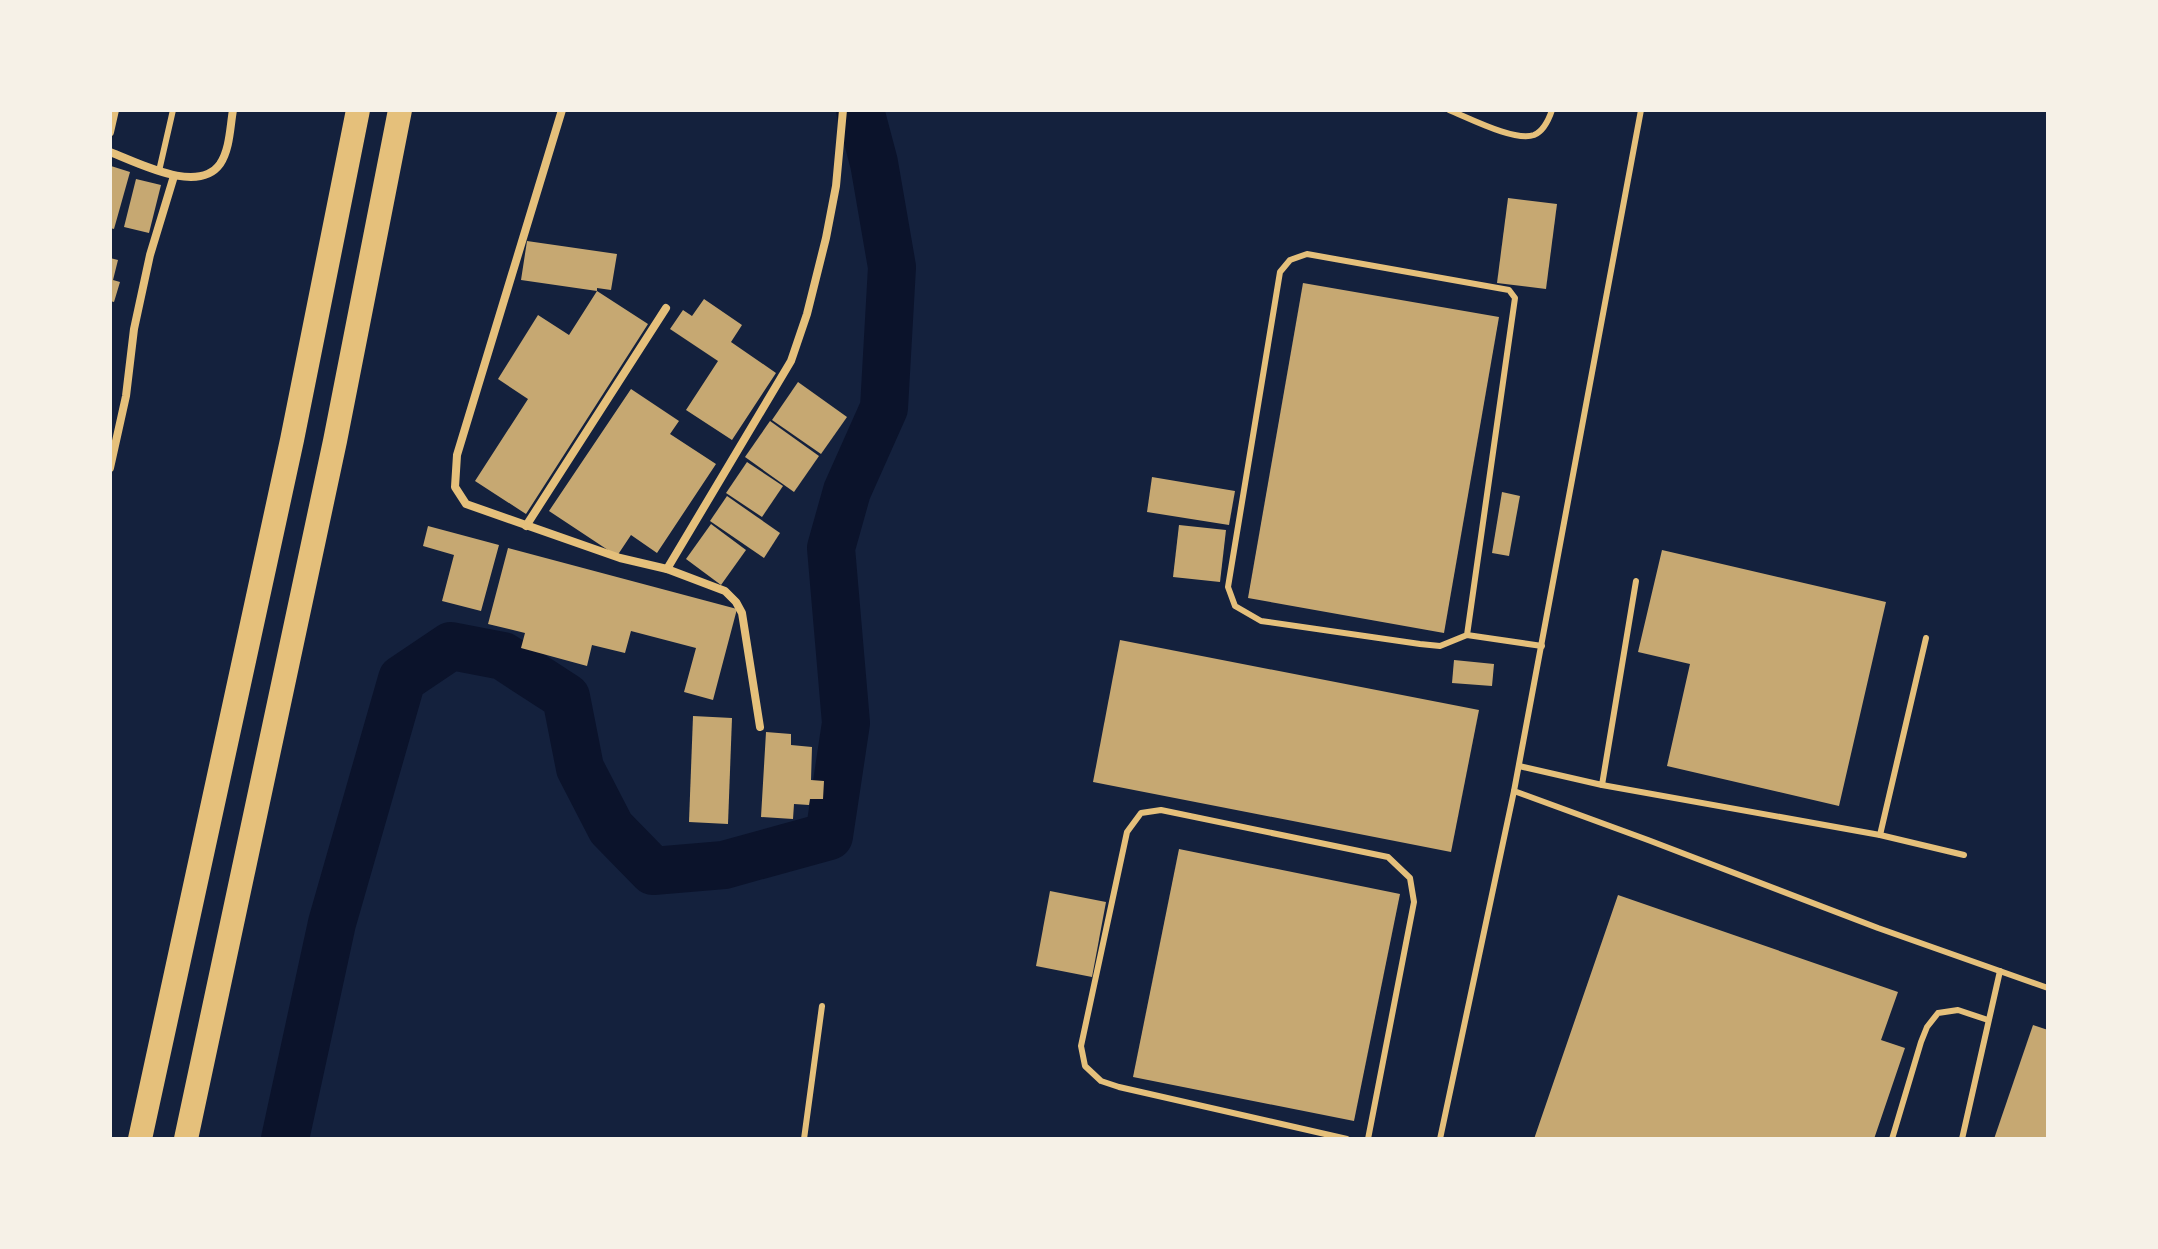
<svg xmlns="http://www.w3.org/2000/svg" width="2158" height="1249" font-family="Inter,sans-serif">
	<rect width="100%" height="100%" fill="#14213d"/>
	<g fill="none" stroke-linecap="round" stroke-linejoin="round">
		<path stroke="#0b132b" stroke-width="48" d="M285,1139l47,-216 70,-244 49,-33 52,10 63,41 14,71 31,60 42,43 71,-6 105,-29 17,-113 -15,-175 16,-57 37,-83 8,-141 -18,-104 -14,-53"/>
	</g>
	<g fill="#c6a872">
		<path d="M111,166l19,6 -16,57 -4,-1z"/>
		<path d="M136,179l25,6 -12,48 -25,-6z"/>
		<path d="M1508,198l49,6 -11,85 -49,-6z"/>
		<path d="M527,241l90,13 -6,36 -14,-2v3l51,33 -122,190 -51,-33 53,-82 -30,-20 40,-64 31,20 28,-44 -76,-11z"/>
		<path d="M110,258l8,2 -5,20 7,2 -6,20 -4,-1z"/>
		<path d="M1303,283l196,34 -55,316 -196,-35z"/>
		<path d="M704,299l38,26 -11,17 45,31 -44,67 -46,-30 32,-49 -48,-32 13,-19 9,6z"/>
		<path d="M798,382l49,35 -26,37 -49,-34z"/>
		<path d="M631,389l48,32 -9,13 46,30 -59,89 -26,-18 -14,21 -68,-45z"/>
		<path d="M770,421l49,35 -25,36 -49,-35z"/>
		<path d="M747,462l36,24 -21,31 -36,-24z"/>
		<path d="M1152,477l83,14 -6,34 -82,-13z"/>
		<path d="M1502,492l18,4 -11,60 -17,-3z"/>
		<path d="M727,496l53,37 -16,25 -54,-37z"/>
		<path d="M711,524l35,26 -25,35 -35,-26z"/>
		<path d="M1179,525l47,5 -6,52 -47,-5z"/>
		<path d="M428,526l71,19 -18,66 -39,-10 12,-46 -31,-9z"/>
		<path d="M508,548l229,61 -24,91 -29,-8 12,-44 -65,-17 -6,22 -33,-8 -5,21 -66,-18 4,-15 -37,-9z"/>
		<path d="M1662,550l224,52 -47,204 -172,-40 23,-102 -52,-12z"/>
		<path d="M1120,640l359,70 -28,142 -358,-70z"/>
		<path d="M1454,660l40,4 -2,22 -40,-3z"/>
		<path d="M693,716l39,2 -4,106 -39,-2z"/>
		<path d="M766,732l25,2v11l21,2 -1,33 13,1 -1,18h-13l-1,6 -15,-1 -1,15 -32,-2z"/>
		<path d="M1179,849l221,45 -46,227 -221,-44z"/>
		<path d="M1050,891l56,11 -14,75 -56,-11z"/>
		<path d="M1618,895l280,97 -17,48 24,8 -31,91h-340z"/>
		<path d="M2033,1025l15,5v109h-54z"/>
	</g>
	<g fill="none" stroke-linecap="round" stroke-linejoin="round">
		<g stroke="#e5c07b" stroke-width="6">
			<path d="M1449,110c20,8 66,32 85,25 10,-4 15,-16 18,-25"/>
			<path d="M1641,110l-127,681 134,49 230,88 170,60"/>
			<path d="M159,171l14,-61"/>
			<path d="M1467,635l-27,11 -20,-2 -159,-23 -26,-15 -7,-19 52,-315 10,-12 17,-6 202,36 6,8 -48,337 75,11"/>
			<path d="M1519,766l83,19 34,-204"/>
			<path d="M1602,785l278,50 84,20"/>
			<path d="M1880,835l46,-197"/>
			<path d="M804,1139l18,-133"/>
			<path d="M1347,1139l-228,-52 -18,-6 -16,-15 -4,-20 46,-214 14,-19 20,-3 227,47 22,21 4,24 -46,237"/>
			<path d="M1440,1139l74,-348"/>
			<path d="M1892,1139l29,-97 6,-15 11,-14 20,-3 30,10"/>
			<path d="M1962,1139l38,-168"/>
		</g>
		<g stroke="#e5c07b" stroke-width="8">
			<path d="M562,110l-105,345 -2,32 11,17 154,54 47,11 58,22 11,11 6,11 18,114"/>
			<path d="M110,132l5,-22"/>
			<path d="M110,152c27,10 88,43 110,12 10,-15 10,-37 13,-54"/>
			<path d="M110,468l16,-72 8,-67 16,-74 24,-79"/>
			<path d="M526,526l140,-218"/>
			<path d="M667,569l124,-208 16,-47 19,-76 10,-52 7,-76"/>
		</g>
		<g stroke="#e5c07b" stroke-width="24">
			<path d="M140,1139l152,-699 66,-330"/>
			<path d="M186,1139l149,-698 65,-331"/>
		</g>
	</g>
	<rect width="2158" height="1249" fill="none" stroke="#f6f1e7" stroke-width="224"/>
</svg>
